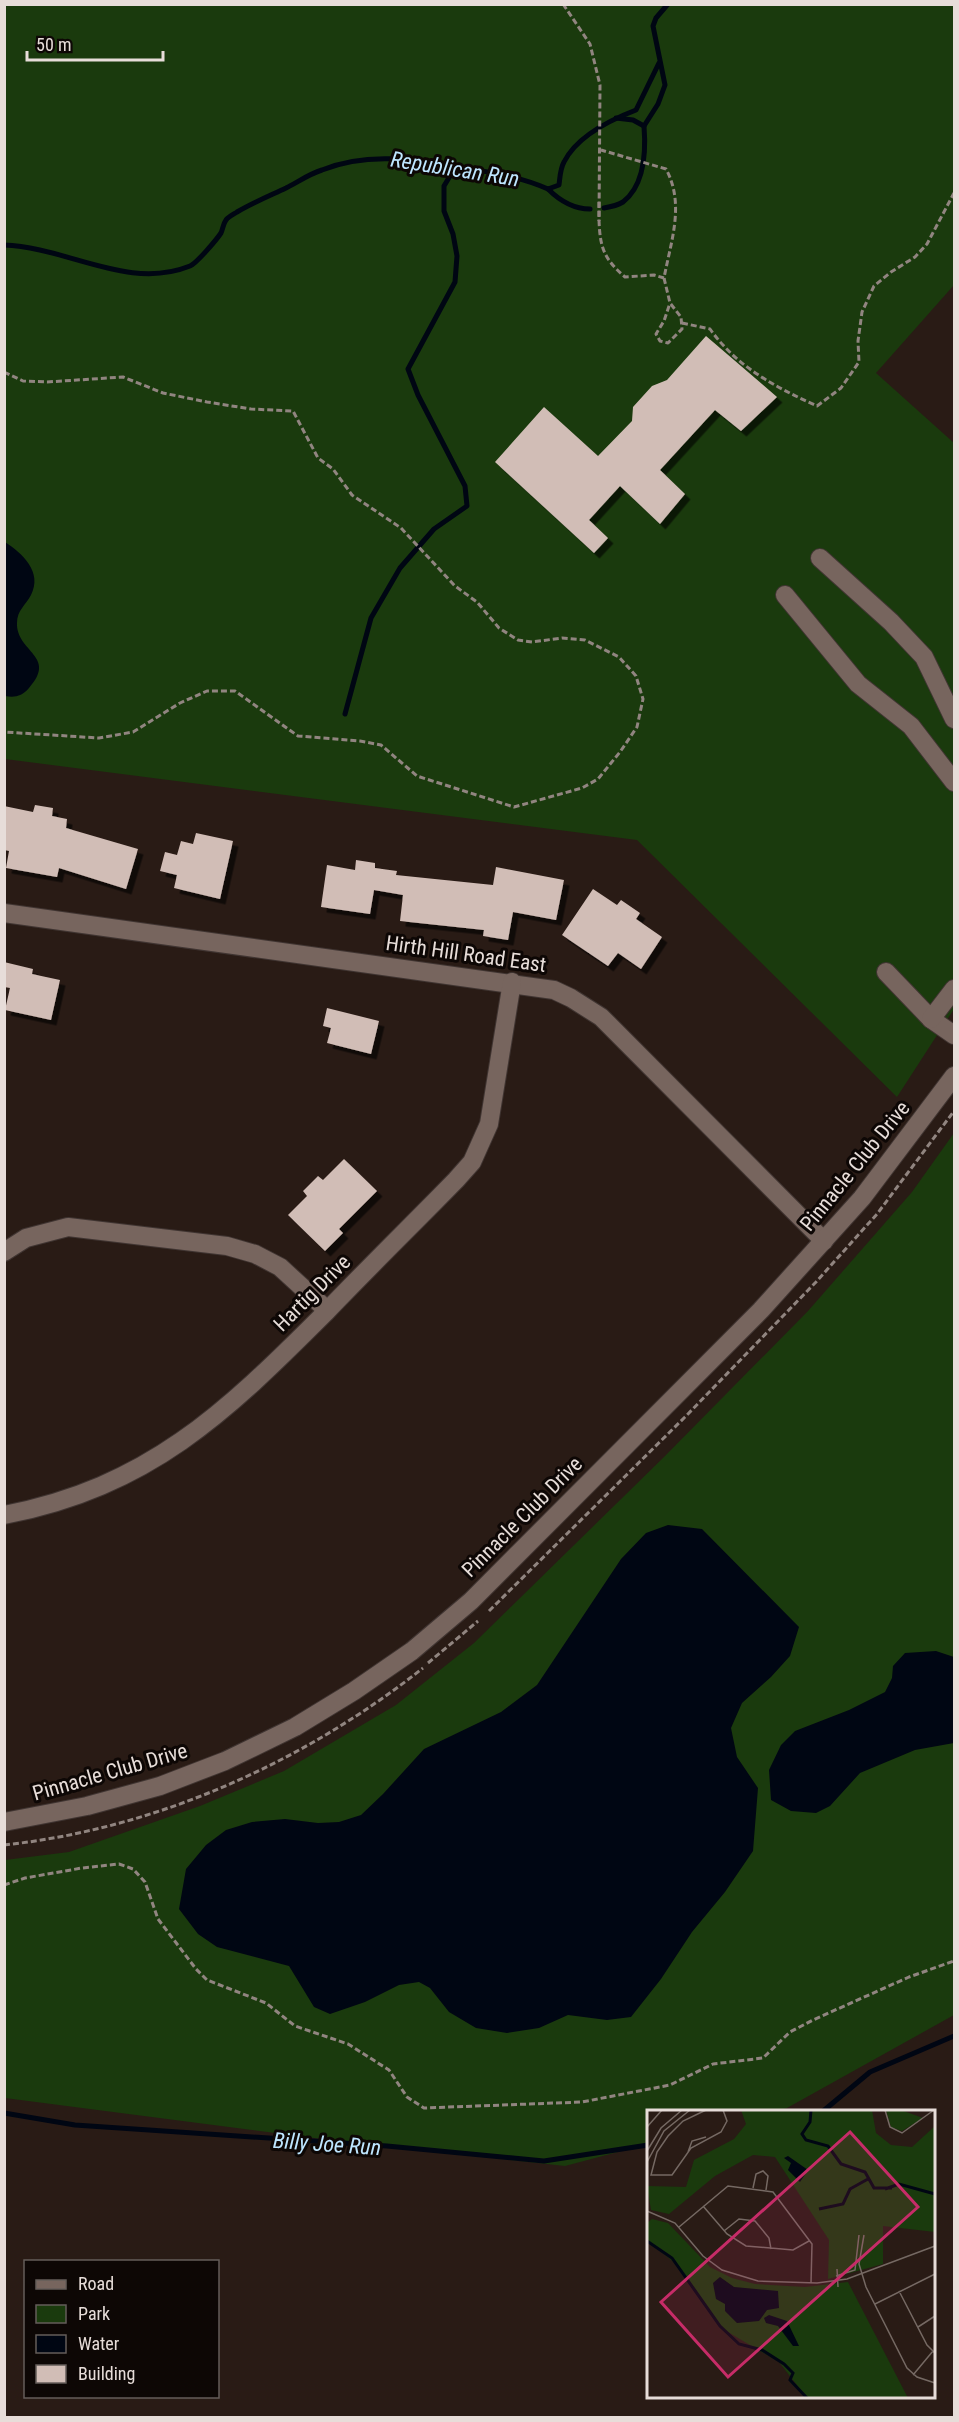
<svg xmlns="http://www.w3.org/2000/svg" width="959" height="2422" font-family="'Roboto Condensed',sans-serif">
	<defs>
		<filter id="shadow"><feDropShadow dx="5.5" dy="5.5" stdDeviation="0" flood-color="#0009"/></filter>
	</defs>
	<rect width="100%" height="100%" fill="#291b15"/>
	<g fill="#1a3a0d">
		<path d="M4,5h950v280l-78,88 78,70v566l-57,88 -260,-257 -632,-81z"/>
		<path d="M954,1133v882l-167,93 -14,4h-125v32l-83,22 -251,-28 -309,-40v-238l64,-8 131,-46 84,-35 112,-66 78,-62 190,-186 144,-146 104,-119z"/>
	</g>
	<g fill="#000613">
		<path d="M5,542c17,11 38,30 26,53 -5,10 -14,15 -14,28 -1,29 41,33 12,65 -7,8 -14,10 -24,8z"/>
		<path d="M668,1525l34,4 97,98 -9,29 -19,21 -29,26 -11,25 6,29 21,31 -5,63 -28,41 -33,40 -31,47 -30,38 -24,3 -39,-5 -29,13 -32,5 -31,-5 -27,-16 -19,-24 -11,-6 -20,3 -34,17 -35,12 -16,-7 -25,-41 -72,-19 -19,-13 -19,-25 7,-40 20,-24 20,-15 26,-8 33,-3 33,4 21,-1 22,-7 22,-21 41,-45 77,-37 36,-27 84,-126 25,-26z"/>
		<path d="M936,1651l18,6v86l-39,7 -55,23 -30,33 -14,7 -25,-2 -20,-11 -2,-30 12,-25 14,-14 54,-21 36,-18 7,-14 1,-12 12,-13z"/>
	</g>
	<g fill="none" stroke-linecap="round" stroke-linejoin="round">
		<g stroke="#000613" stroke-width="5">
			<path d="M616,118l17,2 11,6 14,-22 7,-19 -12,-59 3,-8 12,-14"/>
			<path d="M548,189c12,12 25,20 42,20"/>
			<path d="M604,208c6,-1 14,-3 19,-6 22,-17 23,-51 21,-76"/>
			<path d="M4,245c63,2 124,46 186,21 7,-3 27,-27 31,-33 2,-4 2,-9 5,-13 2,-3 8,-6 11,-8 15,-9 32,-16 49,-24 12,-6 23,-14 36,-18 47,-19 95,-10 143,-2 29,5 56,9 83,21l11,-4c1,-7 1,-16 5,-23 13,-26 46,-42 72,-52l23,-47"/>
			<path d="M345,714l26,-96 29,-50 34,-39 33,-23 -2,-20 -47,-91 -10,-26 47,-87 2,-26 -4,-22 -9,-23v-25l12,-20"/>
			<path d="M822,2112l48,-40 84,-36"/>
			<path d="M4,2113l71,12 312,21 157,15 104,-16"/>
		</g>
	</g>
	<g fill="#d1bdb6" filter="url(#shadow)">
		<path d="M706,336l71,61 -36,34 -26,-21 -55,60 25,24 -25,30 -40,-38 -31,34 19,18 -14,15 -99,-91 49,-55 54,49 34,-35 1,-14 19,-21 15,-6z"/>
		<path d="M35,805l18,3 -1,8 15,3 -1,9 72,21 -12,40 -67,-21 -2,9 -51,-9 3,-17 -5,-1v-44l29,6z"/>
		<path d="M196,833l37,8 -13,58 -46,-11 3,-13 -17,-4 5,-19 12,3 4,-14 12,3z"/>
		<path d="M356,860l19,3v5l22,3 -1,4 97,10 3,-18 68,13 -8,40 -43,-8 -5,28 -25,-4 1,-6 -84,-9 3,-26 -29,-5 -4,24 -49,-7 6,-42 28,5z"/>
		<path d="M593,889l24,16 4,-5 19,13 -4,6 26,18 -21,32 -23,-16 -10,13 -46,-31z"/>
		<path d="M4,962l29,7 -1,5 28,6 -9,40 -46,-10 5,-22 -6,-1z"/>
		<path d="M327,1008l52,13 -8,33 -44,-11 4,-15 -8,-2z"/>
		<path d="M344,1159l33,32 -38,38 4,4 -18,18 -37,-36 19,-19 -4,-5 15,-15 5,4z"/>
	</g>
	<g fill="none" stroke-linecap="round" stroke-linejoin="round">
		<defs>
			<g id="minor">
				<path d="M820,558l71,64 33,35 30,62"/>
				<path d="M785,595l73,89 53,42 43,56"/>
				<path d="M4,913l550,77 17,8 30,19 223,224"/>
				<path d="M886,972l45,47 23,16"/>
				<path d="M931,1019l23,-30"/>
				<path d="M4,1252l22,-14 42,-11 159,19 28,8 25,13 47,43"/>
				<path d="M4,1515c145,-28 221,-102 321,-202 43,-45 87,-88 131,-133l16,-18 17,-38 23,-142"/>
				<path d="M4,1822l83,-16 73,-20 65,-25 70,-34 59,-36 58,-40 59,-50 290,-291 101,-112 92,-122"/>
			</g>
		</defs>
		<use href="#minor" stroke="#403532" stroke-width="20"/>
		<g stroke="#918580" stroke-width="3" stroke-dasharray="6 3" stroke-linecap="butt">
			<path d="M563,4l27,40 10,41 -1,136"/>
			<path d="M599,220c1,28 5,39 26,57l29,-2 10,3c7,-37 21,-74 2,-109l-65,-19"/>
			<path d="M664,278l6,25 11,14 1,12 -14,14 -8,-2 -4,-7 8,-13 6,-18"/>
			<path d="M682,323l28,6c27,38 65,58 107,77l24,-18 18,-26 -1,-21 4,-29 12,-26 17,-14 24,-15 12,-13 27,-51"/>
			<path d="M4,372l19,9 24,1 76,-5 40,16 44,9 44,7 42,2 25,47 15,11 19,26 49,33 54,58 22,16 22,26 19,12 14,2 30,-4 23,2 34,17 17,19 7,23 -6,28 -17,25 -22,27 -16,9 -68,19 -97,-31 -36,-31 -21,-4 -62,-5 -63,-45h-28l-27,12 -47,29 -34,6 -95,-6"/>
			<path d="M489,1611l196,-194 131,-135 61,-68 77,-103"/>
			<path d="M428,1663l50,-42"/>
			<path d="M4,1845c152,-16 300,-83 419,-177"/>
			<path d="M4,1885l21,-7 57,-10 37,-4 14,5 12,13 13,37 38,50 11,11 59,23 29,23 53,18 41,26 18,27 17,11 158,-6 88,-17 43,-21 50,-6 27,-26 23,-12 96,-43 45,-16"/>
		</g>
		<use href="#minor" stroke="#77655e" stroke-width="18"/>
		<path stroke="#918580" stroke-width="3" stroke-dasharray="6 3" stroke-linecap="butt" d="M599,202v18"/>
	</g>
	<g text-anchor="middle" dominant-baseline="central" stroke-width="6" stroke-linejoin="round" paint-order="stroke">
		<g font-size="21" fill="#e7ddd9" stroke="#0d0705">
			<text transform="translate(466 954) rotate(8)">Hirth Hill Road East</text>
			<text transform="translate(855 1166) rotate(-51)">Pinnacle Club Drive</text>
			<text transform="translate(312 1293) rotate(-45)">Hartig Drive</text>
			<text transform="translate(522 1517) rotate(-45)">Pinnacle Club Drive</text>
			<text transform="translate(110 1772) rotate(-16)">Pinnacle Club Drive</text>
		</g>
		<g font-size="22" font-style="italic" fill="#bee6ff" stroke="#0d0705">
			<text transform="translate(455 169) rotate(9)">Republican Run</text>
			<text transform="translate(327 2144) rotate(4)">Billy Joe Run</text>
		</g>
	</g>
	<g transform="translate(647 2110)">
		<rect width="288" height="288" fill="#291b15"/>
		<path d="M94,0h131l4,23 15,12 21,2 23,-21v106l-52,-6v38l-55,15 1,-39 -54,-83 -22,-2 -38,21 -46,38 -18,-4 -4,-24 39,1 8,-27 40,-21 12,-15zM239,0h15l22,8 -21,13 -11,-4zM5,109l16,4 42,44 22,11 23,6 50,3 43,-5 60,116h-101l-28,-36 -58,-34 -45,-64 -29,-24v-17z" fill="#1a3a0d"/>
		<path d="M141,46l20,14 -8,12 -12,-12 3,-7 -7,-5zM73,167l14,10 44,4 1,17 -12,2 -8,11 -22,2 -12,-12v-7l-9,-5 -3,-16zM122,205l18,6 12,25h-6l-15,-20 -12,-3 -2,-5z" fill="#000613"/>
		<path fill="none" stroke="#000613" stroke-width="3" d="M164,0l-1,12 -8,12 4,6 22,6 13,18 24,8 9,16h18M238,79l14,-5 36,10M172,99l24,-5 7,-15 18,-10M0,131l25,17 48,68 19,18 23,6 22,14 9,9 -3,7 17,18"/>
		<path fill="none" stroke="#756963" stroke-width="1.5" d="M59,0l-23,11 -15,15 -11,16 -6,23h21l19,-27 30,-16 6,-11 -4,-11M238,0l5,17 12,6 32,-23M0,17l15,-17M0,41l14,-23 21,-18M41,42l4,-11 14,-4M0,52l17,-31 26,-21M106,78l3,-14 7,-3 5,5 -2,14M56,96l24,28 19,12 47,4 16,-9M0,101l28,12 28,33 19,14 36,11 59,2 30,-4 88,-33M32,117l49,-41 45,6 39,52 -1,39M77,121l15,-12 16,2 14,17 2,11M217,125l-5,29 7,23 41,81 10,9 18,6M190,159l1,18M189,166l19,-6 4,-35M252,181l28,54 8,8M228,194l60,-30M271,217l17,-11M266,265l20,-24"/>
		<path fill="#c62c68" fill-opacity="0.15" stroke="#c62c68" stroke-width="3" d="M203,22l68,75 -190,170 -67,-75z"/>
		<rect width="288" height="288" fill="none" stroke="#e7ddd9" stroke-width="3"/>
	</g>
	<rect width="959" height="2422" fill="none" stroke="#e7ddd9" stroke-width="12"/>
	<rect x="24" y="2260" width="195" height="138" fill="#0d0705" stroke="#645d5a" stroke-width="1.5"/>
	<rect x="36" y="2280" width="30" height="9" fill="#77655e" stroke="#645d5a" stroke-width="1.5"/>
	<text x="78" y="2290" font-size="18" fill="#e7ddd9">Road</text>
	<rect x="36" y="2305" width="30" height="18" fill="#1a3a0d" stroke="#645d5a" stroke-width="1.5"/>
	<text x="78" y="2320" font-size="18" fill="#e7ddd9">Park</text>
	<rect x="36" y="2335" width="30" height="18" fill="#000613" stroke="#645d5a" stroke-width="1.5"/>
	<text x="78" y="2350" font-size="18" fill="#e7ddd9">Water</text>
	<rect x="36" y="2365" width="30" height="18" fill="#d1bdb6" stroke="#645d5a" stroke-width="1.5"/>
	<text x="78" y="2380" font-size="18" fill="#e7ddd9">Building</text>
	<path d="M27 51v9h136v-9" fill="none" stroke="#e7ddd9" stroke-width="3"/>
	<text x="36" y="51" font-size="18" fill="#e7ddd9" stroke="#0d0705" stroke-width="4.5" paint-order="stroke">50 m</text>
</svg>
